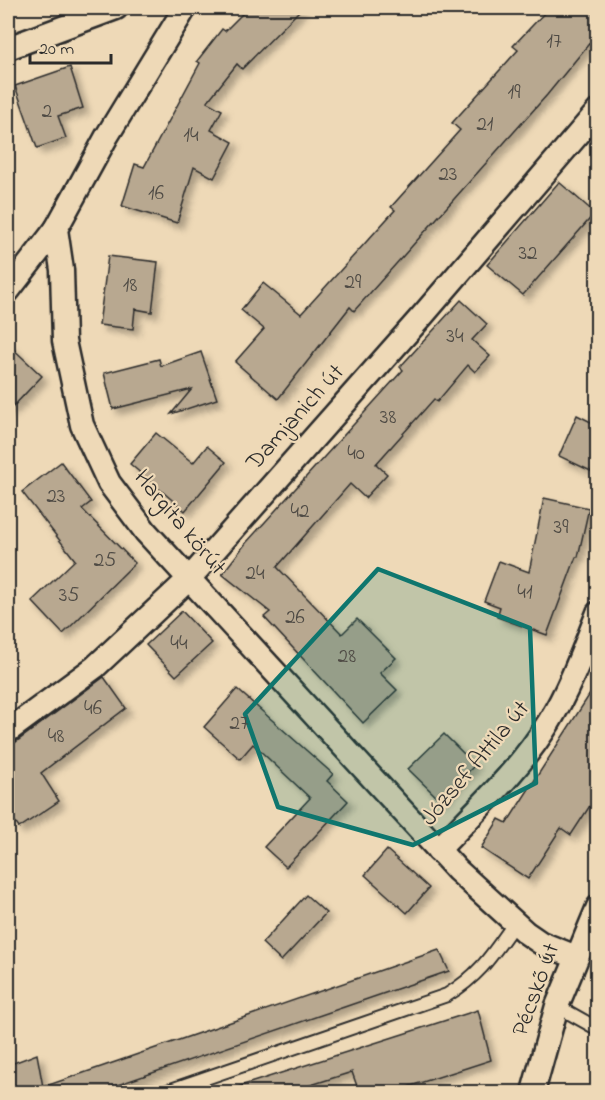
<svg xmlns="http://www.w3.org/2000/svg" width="605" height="1100" font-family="'Indie Flower',sans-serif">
	<defs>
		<filter id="shadow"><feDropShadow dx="5.5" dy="5.5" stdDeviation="3" flood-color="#0004"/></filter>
	</defs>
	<rect width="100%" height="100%" fill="#eed9b7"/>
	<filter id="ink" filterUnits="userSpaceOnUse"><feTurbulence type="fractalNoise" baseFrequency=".0167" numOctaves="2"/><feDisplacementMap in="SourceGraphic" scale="12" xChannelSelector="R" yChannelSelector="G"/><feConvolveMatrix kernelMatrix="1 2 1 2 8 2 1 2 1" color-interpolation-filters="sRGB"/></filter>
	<g filter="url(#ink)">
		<g fill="#b8a890" stroke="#2b2b2b" stroke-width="1.5" filter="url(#shadow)">
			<path d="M248,8h54l-60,61 -5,-5 -30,38 15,8 -11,20 22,12 -19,36 -20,-11 -17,56 -55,-17 13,-42 9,3 56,-104 -3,-2 25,-32 3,2z"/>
			<path d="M549,8h48v26l-50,61 -193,216 -4,-4 -72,92 -43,-37 29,-33 -23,-19 22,-27 38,31 94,-104 -4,-3 69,-77 -8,-7 66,-73 -5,-4z"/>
			<path d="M70,67l13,41 -25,8 8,22 -29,10 -22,-62z"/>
			<path d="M559,182l36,31 -72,82 -36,-30z"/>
			<path d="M108,256l50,6 -6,50 -17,-3 -2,20 -34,-4z"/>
			<path d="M461,300l26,24 -15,16 18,16 -15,16 -7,-7 -31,37 -3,-3 -58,65 11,10 -22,24 -15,-14 -73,83 65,67 15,-15 39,39 -16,15 17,17 -34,33 -99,-106 6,-5 -48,-38 24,-31 157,-173 -3,-3z"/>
			<path d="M8,344l34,32 -34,36z"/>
			<path d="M201,352l16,47 -46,15 21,-25 -79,20 -9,-36 55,-14 2,7z"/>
			<path d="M577,415l20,10v49l-38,-18z"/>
			<path d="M156,433l37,30 14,-17 19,16 -41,49 -55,-47z"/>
			<path d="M61,462l30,40 -9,7 53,54 -72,71 -31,-33 43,-41 -53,-68z"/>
			<path d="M544,498l45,10 -11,49h-2l-29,78 -50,-18 3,-10 -16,-6 15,-40 30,11z"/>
			<path d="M182,611l30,32 -36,33 -30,-31z"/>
			<path d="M104,677l22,31 -85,65 18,28 -40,27 -11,-16v-64z"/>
			<path d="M597,683v112l-26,40 -10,-7 -33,51 -47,-31 18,-29 8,4z"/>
			<path d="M237,689l96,85 -6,7 21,20 -62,66 -22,-20 46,-49 -57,-54 -13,15 -36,-32z"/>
			<path d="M444,734l31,31 -35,35 -32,-31z"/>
			<path d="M387,850l42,38 -22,25 -42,-38z"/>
			<path d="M306,895l20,18 -45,48 -19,-18z"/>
			<path d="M439,950l10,21 -352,121h-89v-27l29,-11 6,33z"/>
			<path d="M478,1010l13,50 -99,32h-33l-7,-20 -63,20h-54l-1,-4z"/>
		</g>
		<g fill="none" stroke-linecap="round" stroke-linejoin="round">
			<defs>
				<g id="lane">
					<path d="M557,1006l41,23"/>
					<path d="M165,1092l282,-97c33,-20 45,-40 67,-71"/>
				</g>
				<g id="street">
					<path d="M185,8l-78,128 -51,93 6,41 2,71 18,84 27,58 37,49 311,338 68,62 16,11 35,14"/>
					<path d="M8,48l108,-40"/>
					<path d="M8,291l48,-62"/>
					<path d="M8,731l87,-64 94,-88 234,-264 175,-204"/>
					<path d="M438,850c38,-40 82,-80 111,-128 21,-34 34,-71 49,-109"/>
					<path d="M533,1092l24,-86 41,-99"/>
				</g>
			</defs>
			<use href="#lane" stroke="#2b2b2b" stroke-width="16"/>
			<use href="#street" stroke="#2b2b2b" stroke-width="27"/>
			<use href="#lane" stroke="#eed9b7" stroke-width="12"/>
			<use href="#street" stroke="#eed9b7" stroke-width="22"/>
		</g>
	</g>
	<path fill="#0f766e" fill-opacity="0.2" stroke="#0f766e" stroke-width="4.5" stroke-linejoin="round" d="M378,569l152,59 6,155 -123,62 -135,-38 -33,-93z"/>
	<g text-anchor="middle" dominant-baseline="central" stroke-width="4.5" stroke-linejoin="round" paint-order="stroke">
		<g font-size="21" fill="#4e4a44">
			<text x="554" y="42">17</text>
			<text x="514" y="93">19</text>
			<text x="47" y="112">2</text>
			<text x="485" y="125">21</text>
			<text x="191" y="136">14</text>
			<text x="448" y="175">23</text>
			<text x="156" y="194">16</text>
			<text x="528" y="254">32</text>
			<text x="353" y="283">29</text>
			<text x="130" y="286">18</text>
			<text x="455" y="337">34</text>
			<text x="388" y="418">38</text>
			<text x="356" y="454">40</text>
			<text x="56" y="497">23</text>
			<text x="300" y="512">42</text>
			<text x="561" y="528">39</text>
			<text x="105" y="561">25</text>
			<text x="255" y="574">24</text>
			<text x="525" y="593">41</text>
			<text x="69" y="596">35</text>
			<text x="295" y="618">26</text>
			<text x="179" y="644">44</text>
			<text x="347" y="657">28</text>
			<text x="93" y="709">46</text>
			<text x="239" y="724">27</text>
			<text x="56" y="737">48</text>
		</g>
		<g font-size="24" fill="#2b2b2b" stroke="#eed9b7">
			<text transform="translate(296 418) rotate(-48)">Damjanich út</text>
			<text transform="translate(179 523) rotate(50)">Hargita körút</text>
			<text transform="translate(476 764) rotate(-50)">József Attila út</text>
			<text transform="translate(537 990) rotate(-70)">Pécskő út</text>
		</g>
	</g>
	<rect width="605" height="1100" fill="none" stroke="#eed9b7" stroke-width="30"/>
	<rect x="15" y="15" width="575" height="1070" fill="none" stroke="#2b2b2b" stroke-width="2" filter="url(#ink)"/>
	<path d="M30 54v9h81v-9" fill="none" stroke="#2b2b2b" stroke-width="3"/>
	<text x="39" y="54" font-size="18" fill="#2b2b2b" stroke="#eed9b7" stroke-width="4.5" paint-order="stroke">20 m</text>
</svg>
